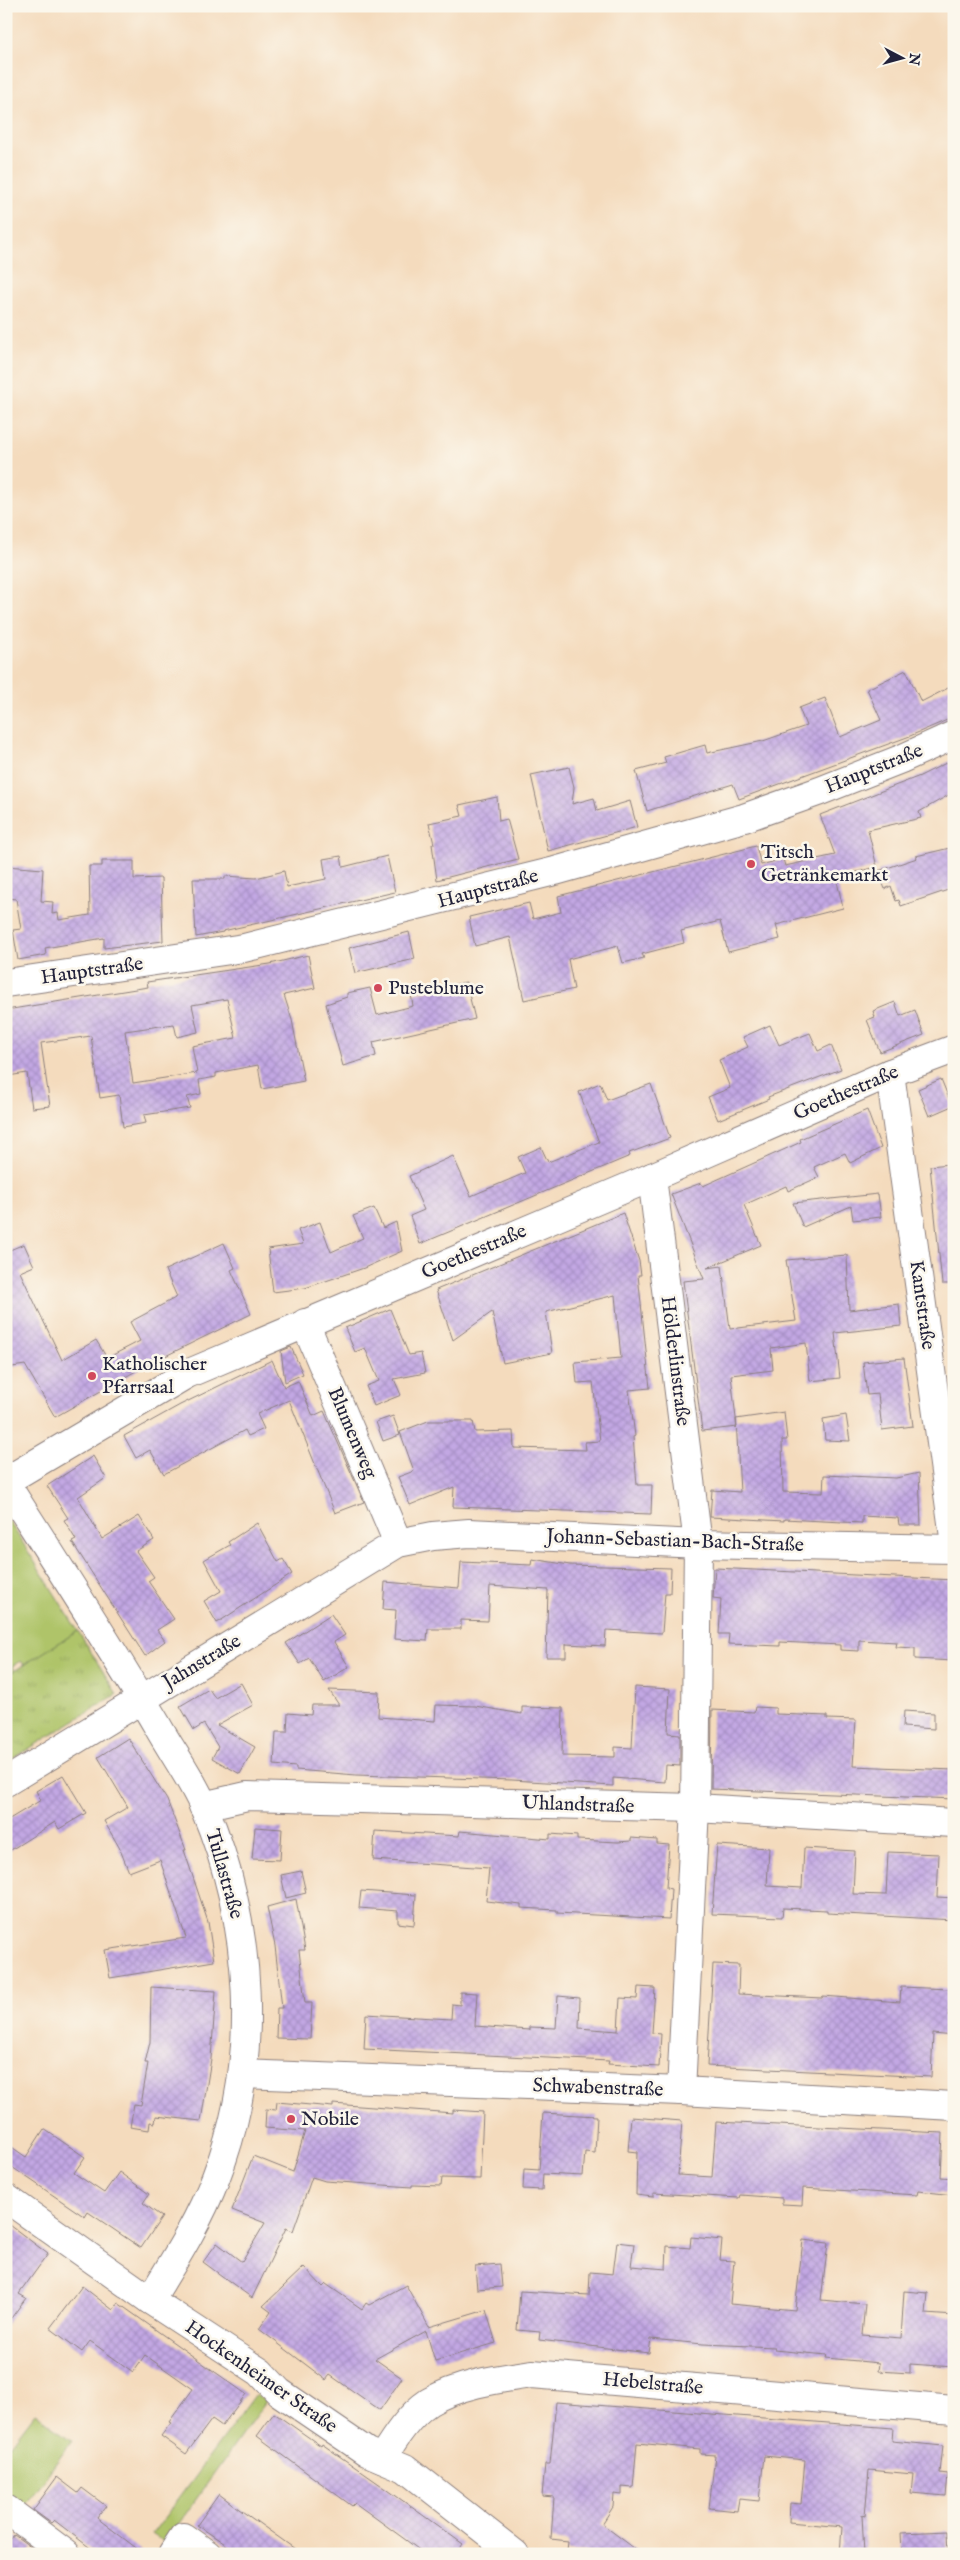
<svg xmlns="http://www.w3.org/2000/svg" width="960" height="2560" font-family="'IM FELL English',serif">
	<defs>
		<pattern id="park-tufts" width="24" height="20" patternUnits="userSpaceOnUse" patternTransform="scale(1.25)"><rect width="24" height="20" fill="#afc469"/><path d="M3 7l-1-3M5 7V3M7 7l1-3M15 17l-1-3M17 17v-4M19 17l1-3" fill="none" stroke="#96a85c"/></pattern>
		<pattern id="building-cross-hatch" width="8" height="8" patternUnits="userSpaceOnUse" patternTransform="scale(1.25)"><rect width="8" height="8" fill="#c2a7e3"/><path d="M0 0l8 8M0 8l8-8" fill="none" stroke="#a68fc4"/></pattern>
	</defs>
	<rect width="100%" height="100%" fill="#fbf7ec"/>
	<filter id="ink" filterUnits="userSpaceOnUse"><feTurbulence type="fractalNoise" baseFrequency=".02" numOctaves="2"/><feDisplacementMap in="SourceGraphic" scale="10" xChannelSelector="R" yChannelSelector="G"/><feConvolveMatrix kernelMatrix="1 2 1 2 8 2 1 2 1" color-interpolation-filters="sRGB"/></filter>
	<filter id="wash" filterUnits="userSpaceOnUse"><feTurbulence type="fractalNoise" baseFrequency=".0096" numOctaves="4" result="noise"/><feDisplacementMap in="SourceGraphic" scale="20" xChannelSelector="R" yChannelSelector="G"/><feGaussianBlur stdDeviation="1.12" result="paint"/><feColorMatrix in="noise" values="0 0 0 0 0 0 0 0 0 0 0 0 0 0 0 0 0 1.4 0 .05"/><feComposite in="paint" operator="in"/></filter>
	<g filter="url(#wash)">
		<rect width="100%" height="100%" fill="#f4dbbd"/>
		<g fill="#afc469" stroke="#687352">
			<path d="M6,1516l72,115 -54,34 -3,-4 -9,5 3,5 -9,5z"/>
			<path d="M256,2394l10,7 -101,142 -13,-9z"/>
			<path d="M35,2413l37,28 -49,67 -17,-14v-43z"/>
		</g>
		<path fill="url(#park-tufts)" stroke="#687352" d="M78,1631l39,63 -111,69v-87z"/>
		<g id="blocks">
			<g fill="url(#building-cross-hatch)" fill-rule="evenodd">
				<path d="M906,670l15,32 33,-17v32l-44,19 -171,63 -6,-15 -86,27 -11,-40 30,-8 -2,-6 41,-12 2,8 56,-12 43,-15 -7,-18 26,-10 15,39 41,-17 -14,-31z"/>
				<path d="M954,759v33l-35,20 2,6 -53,12 9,37 -41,10 7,31 -67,17 4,14 -52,13 -8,-31 -39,10 3,12 -42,11 2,4 -21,5 -5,-17 -50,13 6,30 -50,11 -14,-63 -35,9 -6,-29 60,-14 4,16 28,-7 -3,-16 198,-50 5,19 22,-6 2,7 50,-11 -15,-40 100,-39z"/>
				<path d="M569,767l5,20 -2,17 22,-6 3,13 33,-10 7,26 -89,24 -17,-76z"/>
				<path d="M497,797l2,24 8,-2 11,40 -81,21 -5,-36h2l-5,-21 33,-7 -3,-11z"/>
				<path d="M954,847v41l-53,18 -2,-6 -3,1 -5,-15 -6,3 -7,-18 39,-13 -1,-2z"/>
				<path d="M341,856l2,11 44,-11 8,36 -172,39v1l-27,5 -3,-58h32v-3l31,2 28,-7 3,16 39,-8 -3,-20z"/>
				<path d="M102,861h32v18l27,-1 2,63 -59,7v-10l-59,10 1,7 -28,5 -5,-30 8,-1 -5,-30 -10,-1v-32l37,3 -2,32 12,1 -1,12 6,-1 1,7 31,-5 -1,-49h13z"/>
				<path d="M409,932l6,27 -60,14 -6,-25z"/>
				<path d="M308,955l7,33 -31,7 8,25 12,61 -42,8 -4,-24 -42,8v4l-17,3 2,14 -14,3 3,11 -46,7 2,8 -23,4 -4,-32 -19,3 -9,-62 -50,7 9,63 -18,2 -5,-35 -19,3 -2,-66 142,-23 -1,-5 123,-18zM227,999l9,39 -44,8 5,27 -64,10 -8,-52 49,-7 3,13 21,-5 -6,-27z"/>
				<path d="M466,982l9,37 -102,23 3,14 -33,10 -17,-62 21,-7v-4l23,-5 7,27 36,-9 -2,-12z"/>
				<path d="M895,1002l5,14 15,-6 9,25 -44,17 -13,-32 8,-3 -2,-6z"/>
				<path d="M770,1025l9,20 31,-12 8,18 13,-6 10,24 -73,28 1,2 -51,21 -10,-23 22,-9 -11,-28 29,-13 -5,-10z"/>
				<path d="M941,1079l11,27 -23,10 -11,-27z"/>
				<path d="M600,1083l7,17 44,-16 19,54 -41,15 1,3 -210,88 -10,-28 14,-6 -15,-34 44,-20 18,40 54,-23 -7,-16 23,-10 7,15 51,-20 -20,-50z"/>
				<path d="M867,1110l14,38 -31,15 -5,-10 -31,14 5,10 -31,14 -2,-5 -42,19 17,40 -54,23 15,-2 8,63 66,-8 -10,-61 61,-5 2,55 50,-6 2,22 -66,7 5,45 -30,3 -4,-38 -35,5 2,22 -42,5 6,52 -35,4 -19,-150 21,-2 -33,-85 30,-11 2,3 98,-44 -1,-3z"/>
				<path d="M949,1164l5,26v94h-12l-12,-118z"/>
				<path d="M878,1194l3,23 -28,3 -2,-14 -48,21 -10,-24z"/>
				<path d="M374,1208l9,20 13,-6 6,29 -38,17 -59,20 -32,4 -5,-43 35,-5 -5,-14 22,-8 11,30 32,-14 -10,-22z"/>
				<path d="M623,1213l16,48 2,14h-3l12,113 -21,2 6,46 -2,1 4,48h15l-1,29 -198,-7 1,-20 -44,18 -12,-28 16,-6 -14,-39 28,-11h45l2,11 38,-1 1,17 72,2 -1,-8 15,-1 -7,-59 -16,1 -2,-21 46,-4 -6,-63 -69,17 6,41 -49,10 -11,-51 -39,28 -17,-50z"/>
				<path d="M6,1241l4,9 14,-6 10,22 -14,6 42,88 34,-20 11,18 33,-17 -10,-19 47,-25 -12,-27 59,-27 11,25 -4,2 20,44 -108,53 -88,50 -30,-52 -19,3z"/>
				<path d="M390,1309l19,46 12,-2 4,20 -31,6 7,16 -27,11 -8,-20 13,-5 -14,-33 -10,4 -10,-24z"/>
				<path d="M291,1347l12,27 -18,8 -4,-31z"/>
				<path d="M904,1358l9,68 -31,4 -4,-36 -11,1 -4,-33z"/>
				<path d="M272,1360l12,27 14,-6 15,35 11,-5 40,91 -29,11 -46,-113 -32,14 7,15 -16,7 -3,-6 -81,44 -14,-24 -14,8 -12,-22 56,-31z"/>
				<path d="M784,1412l3,28h-5l1,52 40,1 1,-18 72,3 23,-5 2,52h-22l-1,-7 -36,-2v7l-78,-4v2l-74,-4 2,-27 28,2 -4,-73z"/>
				<path d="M846,1415l4,26 -25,-1 -2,-21z"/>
				<path d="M393,1416l7,19 -17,6 -7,-19z"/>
				<path d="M93,1456l13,22 -28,19 24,42 37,-23 15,24 -18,11 18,26 -6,4 26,38 -17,11 8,11 -20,15 -73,-114 4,-2 -12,-20 4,-2 -21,-32z"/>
				<path d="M257,1523l21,39 5,-3 9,15 -75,49 -13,-22 17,-10 -17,-31 26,-15 -2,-3z"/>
				<path d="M532,1559l38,6 101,3 -1,25h-5l-3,40 -56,-3 -1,16 -39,-2v13h-20l2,-67 -58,-4 -2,35 -27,-1v9h-33l-1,12 -33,-2 2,-29 -13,-1 2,-27 74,6 2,-26 70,3z"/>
				<path d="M715,1568l239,12v81l-39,-2v-11l-19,-1 1,-5 -38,-2v11l-19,-1v-5l-60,-3v4l-52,-2 1,-10h-10l2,-35 -8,-1z"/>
				<path d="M331,1614l14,21 -11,7 15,25 -25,15 -15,-24 -9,6 -14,-21z"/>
				<path d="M241,1683l12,22 -36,20 38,22 -15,27 -28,-16 6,-11 -14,-23 -10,6 -14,-24 29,-17 6,9z"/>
				<path d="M635,1687l35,2 -2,44 12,1v32l-14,-1 -1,17 -52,-4v8l-101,-6 -156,-5 -60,-5v-3l-22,-2 2,-33h11l1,-19 23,2 1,-10h27l-10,-15 50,2 -1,25 57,4 1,-16 39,1 47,8v-7l41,1 -1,48 53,1v-10l17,1z"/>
				<path d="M755,1707l21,1v6l51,2v3l29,1 -3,46 101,4v29l-243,-10 1,-79 42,2z"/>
				<path d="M904,1711l30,2v16l-31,-2z"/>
				<path d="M128,1738l39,62 19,50h-2l24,72 6,39 -104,17 -5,-28 81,-12 -26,-78 -31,12 -10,-25 -15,-26 24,-14 -30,-50z"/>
				<path d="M63,1775l23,38 -27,16 -4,-7 -49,31v-32l35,-21 -5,-9z"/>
				<path d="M255,1827l27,2 -2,31 -28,-1z"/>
				<path d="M375,1831l84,5 1,-5 90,8v-5l27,2v4l41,2 13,-1v-3l26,2v4l12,1 -3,43 5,1 -2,30 -112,-6v-3l-36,-2v-3l-35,-4 3,-33 -116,-8z"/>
				<path d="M717,1845l52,3 -2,38 35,2 2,-40 51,3 -2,43 33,1 2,-43 51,2 -2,43 17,1v22l-127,-7v-3l-44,-2 -1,9 -70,-3z"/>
				<path d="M301,1871l5,22 -20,5 -5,-23z"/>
				<path d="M361,1891l55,4 -2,30 -16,-2v-12l-39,-3z"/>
				<path d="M296,1899l9,51h-6l6,53h7l-2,36 -34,-1 1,-30h5l-7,-62 -8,-39z"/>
				<path d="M713,1964l26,1 -1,29 84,4 1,-2 77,6 1,-15 49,2 -1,27h5v20l-21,-2 -2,43 -224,-11z"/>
				<path d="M151,1987l65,4 -5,68 -10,62 -45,-5 -1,7 -5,-1 -1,8 -19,-3 4,-23 7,1 7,-42h-3l5,-21z"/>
				<path d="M638,1987l17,1 -3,45 9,1 -2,33 -51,-3 1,-3 -245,-12 2,-35 85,5 1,-15 8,1v-13l17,1 -2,33 54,4v-3l27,1 2,-32 22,2 -1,30 39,3 2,-33 17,1z"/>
				<path d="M277,2102l56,5v-3l120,9v-3l30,2 -3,67 -38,-1 -1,8 -29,-1v2l-87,-6 -13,-4 -19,54 -7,-3 -34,70 -49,-36 14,-19 25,19 23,-39 -33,-13 21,-54 40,16 12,-41 -40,-3 1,-19 10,1z"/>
				<path d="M543,2113l54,3 -2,37 -10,-1 -2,24 -40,-2 -1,16 -19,-1 1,-20 15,1z"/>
				<path d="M631,2117l51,4 -4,54 34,2 4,-55 227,11 -2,44 13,1v17l-36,-4 -1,4 -114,-7 -1,17 -20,-1v-6l-42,-3 -1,3 -86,-5v4l-17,-2 1,-43 -9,-1z"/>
				<path d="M44,2129l41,28 -11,16 30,20 15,-21 30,22 -6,9 19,14 -21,31 -53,-36 -3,5 -79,-54v-20l20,14z"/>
				<path d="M6,2222l42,32 -29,40 7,4 -20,27z"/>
				<path d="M691,2237l31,3 -2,20 14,1 -4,43 65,6 8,-70 25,3 -7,57 44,4 -3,31 39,3 3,-47 24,2 -2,21 28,2v51l-44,-3v9l-32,-2 1,-8 -53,-5 1,-3 -53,-5 1,-3 -72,-3 -52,-5 -2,14 -110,-13 1,-8 -23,-2 3,-39 69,4 1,-23 23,2 4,-32 17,2 -3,22 35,3 1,-23 23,2z"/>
				<path d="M500,2264l2,23 -25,2 -2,-23z"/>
				<path d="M304,2267l19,20 3,-3 36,25 4,-6 3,2 37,-20 23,42 57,-17 10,33 -61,18 -9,-30 -51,28 27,19 -22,32 -50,-35 -4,5 -67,-51 12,-17 -8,-6z"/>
				<path d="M82,2286l31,24 5,-7 128,91 -24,32 -10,-7 -26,35 -25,-18 10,-13 -2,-1 24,-33 -48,-34 -12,17 -43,-31 -8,11 -32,-24z"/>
				<path d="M556,2402l337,26 -1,13 51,5 -3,27 8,1 -2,22 -35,-3 2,-19 -44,-4 -4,46 -3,-1 2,39h-24l2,-27 -53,-5 1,-19 11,1 4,-44 -41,-4 -5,45 -20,-2 -2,12 -28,-3 6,-53 -15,-1v-5l-63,-6 -4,45 -11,-1v8l-8,-1 -1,13 -11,17 40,30 -75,-3 1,-10 -17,-2 3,-42 -12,-1 3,-32h5z"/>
				<path d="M274,2413l47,33 1,-2 63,44 78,56 -7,10h-31l-70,-51 -3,3 -95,-70z"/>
				<path d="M57,2477l21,16 4,-5 24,18 -9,12 47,36h-46l-44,-34 -3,3 -18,-13z"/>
				<path d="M219,2494l20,15 63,45h-62l-43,-29z"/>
				<path d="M947,2531l1,23h-46l-1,-21z"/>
				<path d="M14,2535l18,13 -4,6h-22v-9z"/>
			</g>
		</g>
	</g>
	<g filter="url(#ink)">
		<use href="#blocks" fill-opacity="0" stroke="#8b7e7c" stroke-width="1"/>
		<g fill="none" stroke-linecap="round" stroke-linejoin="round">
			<defs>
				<g id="minor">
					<path d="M6,983l238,-35 311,-77 189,-53 76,-27 81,-32 53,-24"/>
					<path d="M890,1073l64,464"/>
					<path d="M652,1177l46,367 -3,264 -14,283"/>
					<path d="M305,1323l93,220"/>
					<path d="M6,1481l181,-107 465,-197 238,-104 64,-24"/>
					<path d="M6,1484c51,80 103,160 151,241 15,27 35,54 47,82 49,116 58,252 12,370 -16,43 -42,84 -66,123"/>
					<path d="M6,1782l392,-239 35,-7 36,-3 229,11 256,5"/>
					<path d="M203,1806l44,-10 448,12 259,15"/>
					<path d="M243,2074l438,17 273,15"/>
					<path d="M6,2198l144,102 110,72 19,20 88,60 38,16 110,86"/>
					<path d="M382,2458c12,-19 27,-43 47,-56 30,-18 69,-23 103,-28l422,36"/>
					<path d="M6,2509l60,45"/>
					<path d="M172,2554l11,-17 24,17"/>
				</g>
			</defs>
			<use href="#minor" stroke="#8b7e7c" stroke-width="30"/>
			<use href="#minor" stroke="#fff" stroke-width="28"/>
		</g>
	</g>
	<g fill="#d1495b" stroke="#fbf7ec" stroke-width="2">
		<circle cx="751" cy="864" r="5"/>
		<circle cx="378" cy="988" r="5"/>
		<circle cx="92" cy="1376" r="5"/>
		<circle cx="291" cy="2119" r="5"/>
	</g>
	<g text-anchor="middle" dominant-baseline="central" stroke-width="5" stroke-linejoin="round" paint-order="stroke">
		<g font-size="20" fill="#22223b" stroke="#fbf7ec">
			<text transform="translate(874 769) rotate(-22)">Hauptstraße</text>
			<text transform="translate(488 889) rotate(-15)">Hauptstraße</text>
			<text transform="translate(92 971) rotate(-8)">Hauptstraße</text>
			<text transform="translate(846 1093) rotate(-23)">Goethestraße</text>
			<text transform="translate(474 1252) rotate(-23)">Goethestraße</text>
			<text transform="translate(922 1305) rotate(82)">Kantstraße</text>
			<text transform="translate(675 1361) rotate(83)">Hölderlinstraße</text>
			<text transform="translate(352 1433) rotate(67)">Blumenweg</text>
			<text transform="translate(675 1541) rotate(2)">Johann-Sebastian-Bach-Straße</text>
			<text transform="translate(202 1662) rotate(-31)">Jahnstraße</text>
			<text transform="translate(578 1805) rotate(2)">Uhlandstraße</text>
			<text transform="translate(224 1874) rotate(74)">Tullastraße</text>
			<text transform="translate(598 2088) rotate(2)">Schwabenstraße</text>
			<text transform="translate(261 2377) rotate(35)">Hockenheimer Straße</text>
			<text transform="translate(653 2384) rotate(5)">Hebelstraße</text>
		</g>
		<g font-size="20" fill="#22223b" stroke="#fbf7ec" text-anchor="start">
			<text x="761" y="852">Titsch<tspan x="761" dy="23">Getränkemarkt</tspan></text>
			<text x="388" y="988">Pusteblume</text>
			<text x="102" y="1364">Katholischer<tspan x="102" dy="23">Pfarrsaal</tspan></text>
			<text x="301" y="2119">Nobile</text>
		</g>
	</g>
	<rect width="960" height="2560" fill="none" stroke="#fbf7ec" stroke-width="25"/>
	<g transform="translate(902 58) rotate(96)" stroke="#fbf7ec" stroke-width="4" paint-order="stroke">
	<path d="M0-4L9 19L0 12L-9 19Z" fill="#22223b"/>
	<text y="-8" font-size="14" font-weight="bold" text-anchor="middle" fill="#22223b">N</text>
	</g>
</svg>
